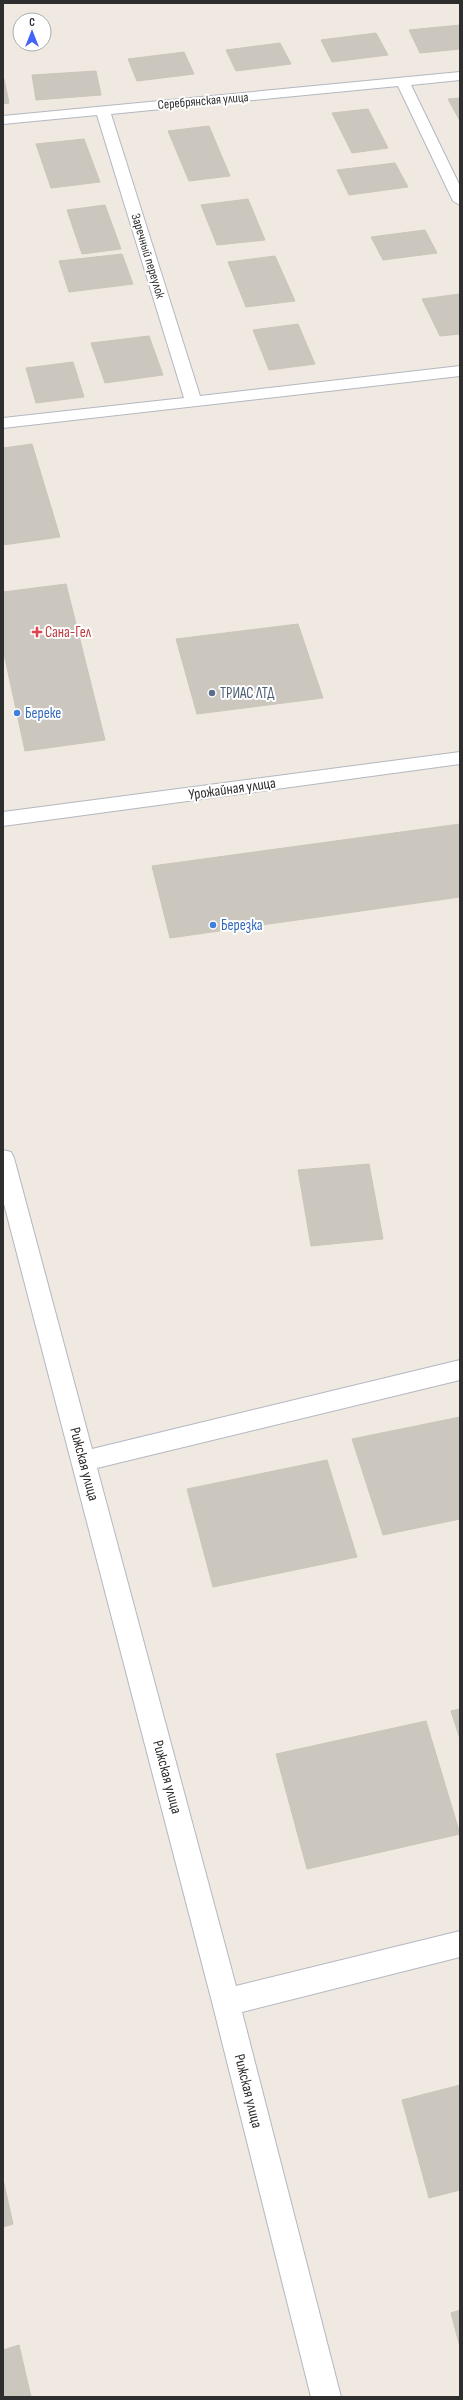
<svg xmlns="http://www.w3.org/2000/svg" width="463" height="2400" font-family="'Sofia Sans Condensed',sans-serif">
	<rect width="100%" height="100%" fill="#efe9e1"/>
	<g fill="#cbc7bf" stroke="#cbc5ba">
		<path d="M460,25v24l-40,4 -11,-23z"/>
		<path d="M376,33l12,22 -56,7 -11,-22z"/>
		<path d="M280,43l11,21 -55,7 -10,-21z"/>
		<path d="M184,52l10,22 -57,7 -9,-22z"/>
		<path d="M96,71l5,24 -65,5 -4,-25z"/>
		<path d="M3,79h1l5,24 -6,1z"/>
		<path d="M460,98v23l-12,-22z"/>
		<path d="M368,109l20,39 -36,5 -20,-40z"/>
		<path d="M209,126l21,50 -41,5 -21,-50z"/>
		<path d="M84,139l16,43 -49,6 -15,-44z"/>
		<path d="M395,163l13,24 -59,8 -12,-25z"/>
		<path d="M248,199l17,41 -48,5 -16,-40z"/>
		<path d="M105,205l16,44 -39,5 -15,-44z"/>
		<path d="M425,230l12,23 -54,7 -12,-23z"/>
		<path d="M122,254l11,30 -64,8 -10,-31z"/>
		<path d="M275,256l20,45 -49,6 -18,-45z"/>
		<path d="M460,294v40l-20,2 -18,-37z"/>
		<path d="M298,324l17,40 -46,6 -16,-40z"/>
		<path d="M149,336l14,39 -58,8 -14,-40z"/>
		<path d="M73,362l11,35 -48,6 -10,-35z"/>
		<path d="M32,444l28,93 -57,8v-97z"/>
		<path d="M66,584l39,156 -80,11 -22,-102v-57z"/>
		<path d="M298,624l25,74 -126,16 -21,-75z"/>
		<path d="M460,824v73l-290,41 -18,-72z"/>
		<path d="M369,1164l14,75 -72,7 -13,-76z"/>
		<path d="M460,1417v102l-77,16 -31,-96z"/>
		<path d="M327,1460l30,97 -144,30 -26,-98z"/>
		<path d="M460,1709v30l-9,-28z"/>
		<path d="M426,1721l34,113 -153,35 -31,-115z"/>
		<path d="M460,2085v105l-31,8 -27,-98z"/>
		<path d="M3,2179l10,45 -10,3z"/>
		<path d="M460,2310v37l-9,-34z"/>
		<path d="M19,2345l12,52h-28v-47z"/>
	</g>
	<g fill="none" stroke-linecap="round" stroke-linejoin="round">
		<defs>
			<g id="minor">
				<path d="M460,72v8l-49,5 49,101v19l-7,-4 -55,-115 -287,28 89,282 260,-30v10l-457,52v-10l181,-20 -87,-283 -94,9v-8z"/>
				<path d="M460,752v12l-457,62v-14z"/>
				<path d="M3,1150l8,2 3,6 78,291 368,-89v20l-363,88 139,518 224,-55v26l-218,55 99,385h-30l-99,-395 -209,-802z"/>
			</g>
		</defs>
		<use href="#minor" stroke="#b4b7c1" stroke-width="2"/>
		<use href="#minor" fill="#fff" fill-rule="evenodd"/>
	</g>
	<path fill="#e0444e" stroke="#fff" stroke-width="1.5" d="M35 626h4v4h4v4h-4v4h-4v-4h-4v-4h4z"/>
	<circle fill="#5c6f8a" stroke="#fff" stroke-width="1.5" cx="212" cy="693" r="4"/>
	<g fill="#3f7fe0" stroke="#fff" stroke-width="1.5">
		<circle cx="17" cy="713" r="4"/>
		<circle cx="213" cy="925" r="4"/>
	</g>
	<g text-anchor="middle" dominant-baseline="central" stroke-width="4" stroke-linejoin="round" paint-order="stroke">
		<g font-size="13" fill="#2e2e2e" stroke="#fff">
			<text transform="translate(203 101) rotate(-5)">Серебрянская улица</text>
			<text transform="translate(148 256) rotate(73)">Заречный переулок</text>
		</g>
		<g font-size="15" fill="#be3a42" stroke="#fff" text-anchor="start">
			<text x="45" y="632">Сана-Гел</text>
		</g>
		<g font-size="15" fill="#4e5e75" stroke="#fff" text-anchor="start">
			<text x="220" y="693">ТРИАС ЛТД</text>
		</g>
		<g font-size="15" fill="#366cbe" stroke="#fff" text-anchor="start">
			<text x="25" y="713">Береке</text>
			<text x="221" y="925">Березка</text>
		</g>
		<g font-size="15" fill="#2e2e2e" stroke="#fff">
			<text transform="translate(232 789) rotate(-8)">Урожайная улица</text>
			<text transform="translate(84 1464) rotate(75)">Рижская улица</text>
			<text transform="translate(167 1777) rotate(75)">Рижская улица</text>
			<text transform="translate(248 2091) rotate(76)">Рижская улица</text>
		</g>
	</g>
	<rect width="463" height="2400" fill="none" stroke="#2e2e2e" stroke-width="8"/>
	<g transform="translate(32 32)"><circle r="19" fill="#ffffff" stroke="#ababab"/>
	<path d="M0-3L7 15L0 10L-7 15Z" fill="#4264fb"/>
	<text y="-6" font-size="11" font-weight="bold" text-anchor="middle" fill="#2e2e2e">С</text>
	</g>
</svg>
